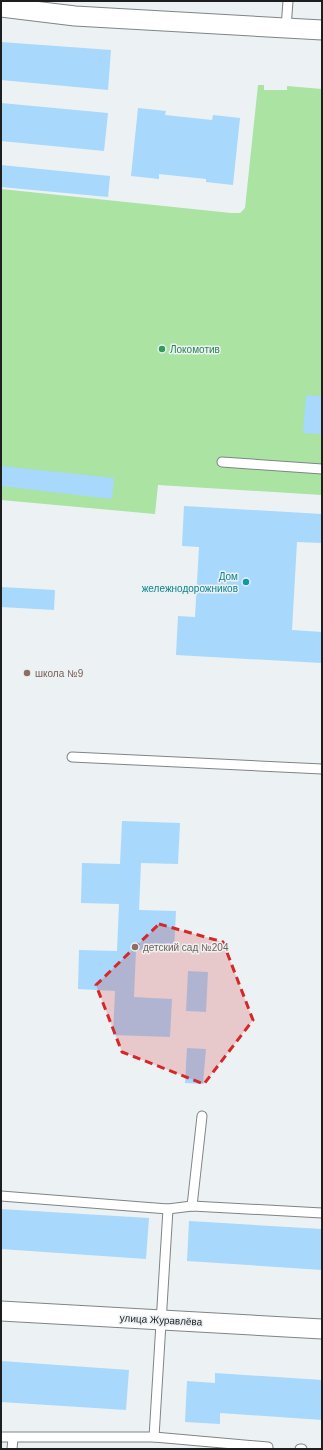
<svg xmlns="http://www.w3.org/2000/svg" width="323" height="1450" font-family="Helvetica,sans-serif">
	<rect width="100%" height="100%" fill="#ecf1f4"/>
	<path fill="#aae3a2" d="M258,85h6v5h23v-4l35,3v406l-164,-10 -3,29 -154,-14v-311l230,24h9l5,-5z"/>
	<g fill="#a8d8fc">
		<path d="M1,42l110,8 -3,40 -107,-10z"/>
		<path d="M1,103l107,10 -4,38 -103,-10z"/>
		<path d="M138,108l28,3 -1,4 47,5 1,-5 27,3 -7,67 -27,-3v-3l-47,-5v5l-28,-3z"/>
		<path d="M1,165l109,11 -2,21 -107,-10z"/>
		<path d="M306,395l16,1v38l-19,-1z"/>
		<path d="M1,466l113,12 -2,21 -111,-13z"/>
		<path d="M184,506l138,8v29l-25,-1 -5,88 30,2v31l-146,-8 2,-39 17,1 4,-70 -17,-1z"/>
		<path d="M1,587l54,3 -1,20 -53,-3z"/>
		<path d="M122,821l58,2 -2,41 -37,-1 -2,47 37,1 -2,41 -38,-2 -2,47 38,2 -2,38 -57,-2 2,-44 -37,-2 1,-39 38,1 2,-47 -38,-1 1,-40 38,1z"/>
		<path d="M188,971l20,1 -2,40 -20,-1z"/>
		<path d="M187,1048l19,1 -3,35 -18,-1z"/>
		<path d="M1,1209l148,9 -3,41 -145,-10z"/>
		<path d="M189,1221l133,8v41l-135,-9z"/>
		<path d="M1,1361l128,9 -3,40 -125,-8z"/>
		<path d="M215,1373l107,7v40l-102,-7v11l-35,-2 2,-41 28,2z"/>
	</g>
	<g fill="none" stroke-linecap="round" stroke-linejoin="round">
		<defs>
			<g id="service">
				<path d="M286,28l2,-27"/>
				<path d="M222,462l100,7"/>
				<path d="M72,757l250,12"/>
				<path d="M1,1196l167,13 24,-3 130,7"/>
				<path d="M192,1206l10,-90"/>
				<path d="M1,1437h153l14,-228"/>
				<path d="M154,1437l114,10"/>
				<path d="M12,1449l1,-11"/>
				<path d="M300,1449h2"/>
			</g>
			<g id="minor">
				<path d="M1,7l74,9 247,14"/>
				<path d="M1,1311l321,18"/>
			</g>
		</defs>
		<use href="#service" stroke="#7f8487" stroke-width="11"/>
		<use href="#minor" stroke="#7f8487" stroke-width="21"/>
		<use href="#service" stroke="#fff" stroke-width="9"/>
		<use href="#minor" stroke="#fff" stroke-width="19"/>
	</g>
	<path fill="#d62828" fill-opacity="0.2" stroke="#d62828" stroke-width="3" stroke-dasharray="8 5" stroke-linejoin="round" d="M159,924l64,18 30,78 -49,64 -82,-32 -26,-67z"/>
	<circle fill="#2e9e5b" stroke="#ecf1f4" stroke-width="1.5" cx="162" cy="349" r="4"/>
	<circle fill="#0f9aa8" stroke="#ecf1f4" stroke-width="1.5" cx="246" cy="582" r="4"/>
	<g fill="#8d6e63" stroke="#ecf1f4" stroke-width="1.5">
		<circle cx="27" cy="673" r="4"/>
		<circle cx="135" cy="947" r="4"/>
	</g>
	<g text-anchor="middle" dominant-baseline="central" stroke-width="3" stroke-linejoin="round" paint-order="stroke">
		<g font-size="10" fill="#27864d" stroke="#ecf1f4" text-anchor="start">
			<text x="170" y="349">Локомотив</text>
		</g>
		<g font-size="10" fill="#0d838f" stroke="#ecf1f4" text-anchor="end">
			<text x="238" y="576">Дом<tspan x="238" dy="12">жележнодорожников</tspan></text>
		</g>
		<g font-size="10" fill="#785e54" stroke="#ecf1f4" text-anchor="start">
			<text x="35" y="673">школа №9</text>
			<text x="143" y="947">детский сад №204</text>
		</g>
		<g font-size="10" fill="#1d1e20" stroke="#ecf1f4">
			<text transform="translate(161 1320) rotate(3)">улица Журавлёва</text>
		</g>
	</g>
	<rect width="323" height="1450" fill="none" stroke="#1d1e20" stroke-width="4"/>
</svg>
